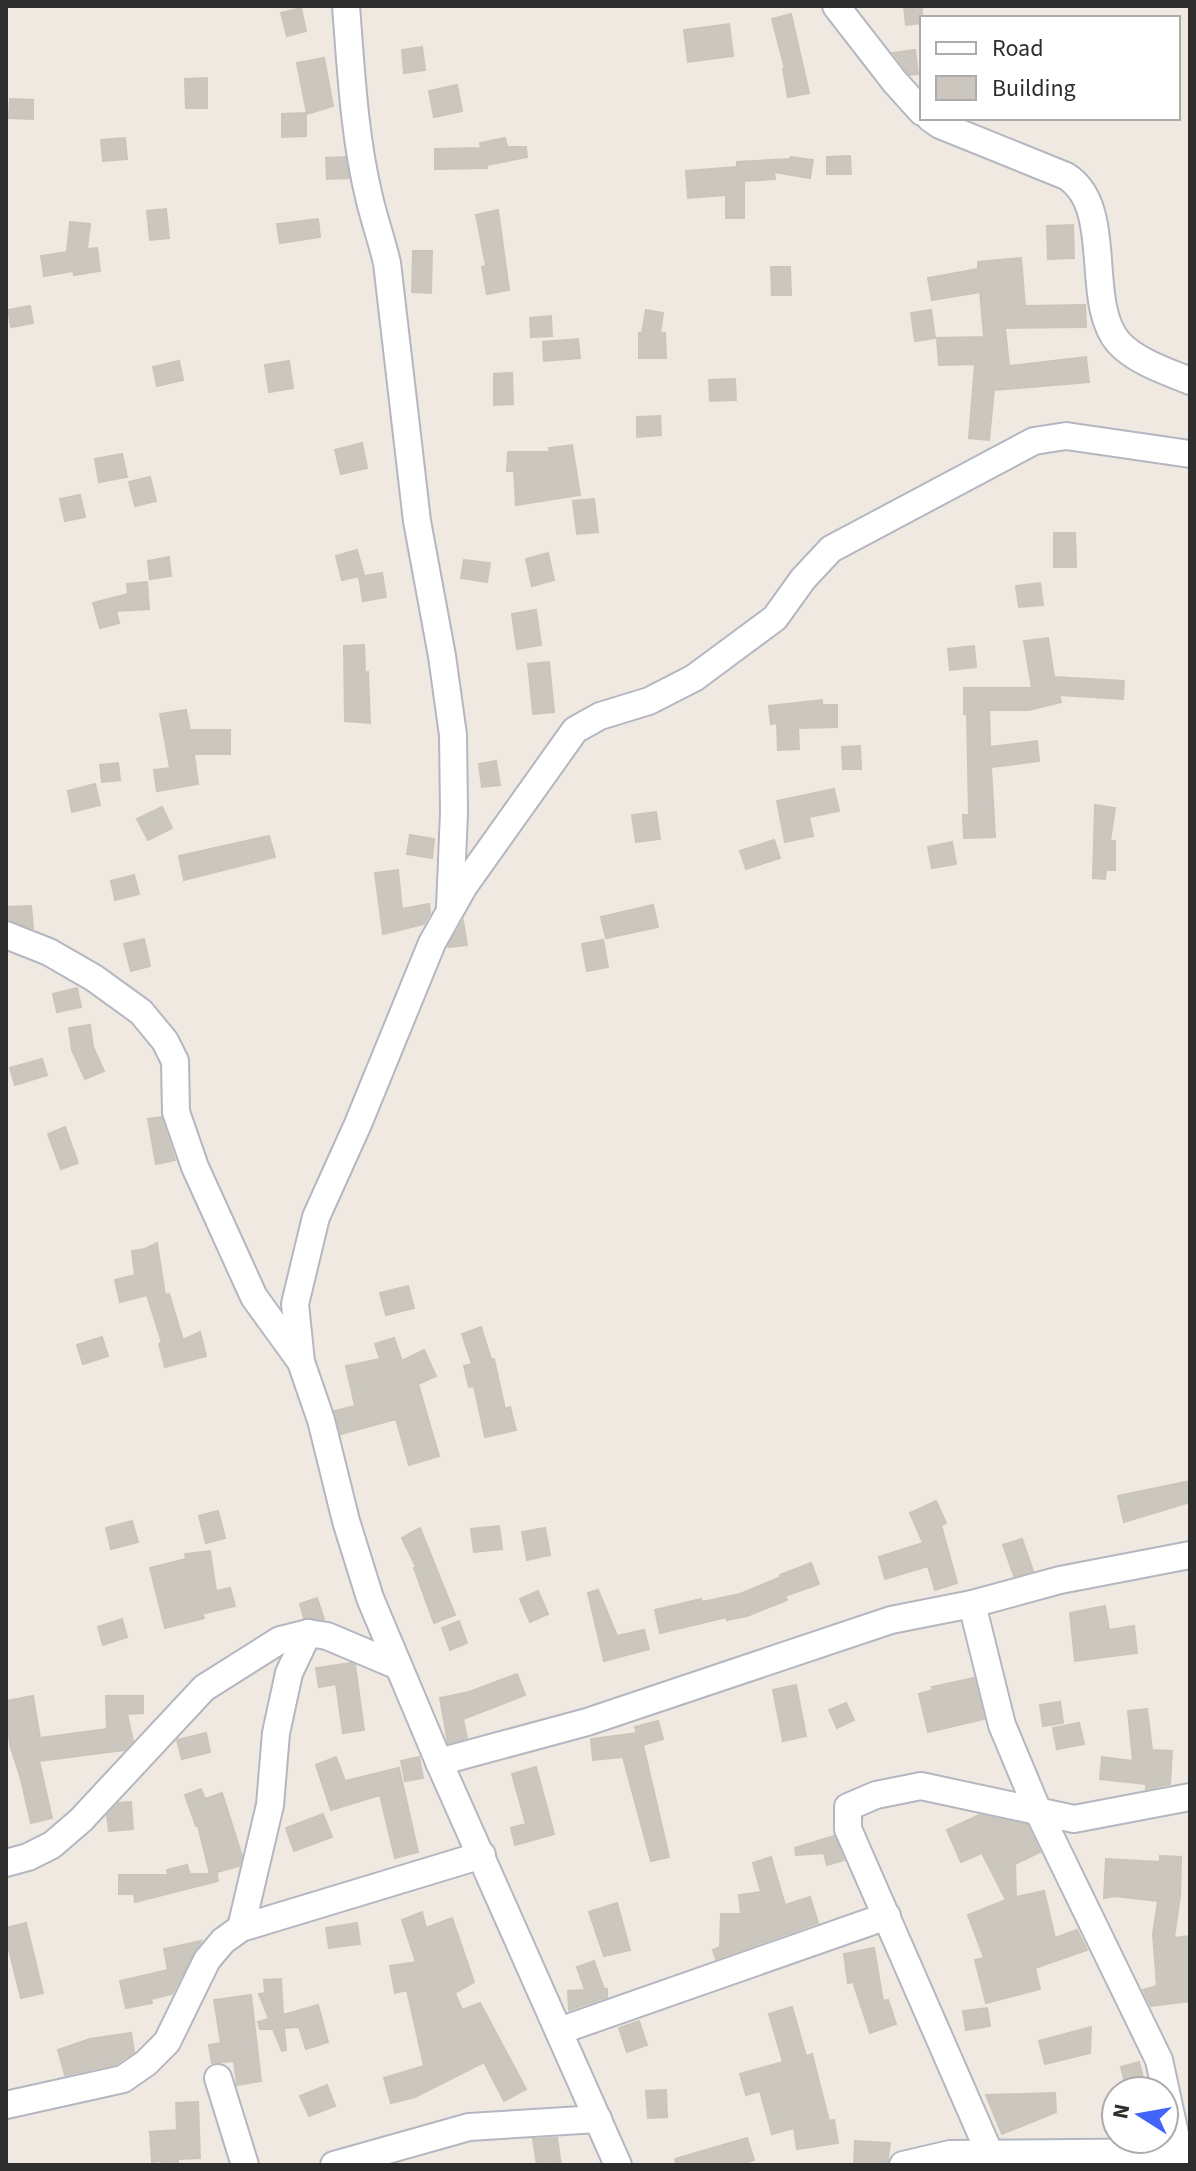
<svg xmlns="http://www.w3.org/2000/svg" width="1196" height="2171" font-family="'Source Sans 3',sans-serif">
	<rect width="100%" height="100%" fill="#efe9e1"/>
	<g fill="#cbc7bf" stroke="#cbc5ba" stroke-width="2">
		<path d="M904,6h18v17l-16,2z"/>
		<path d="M301,8l5,23 -19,5 -6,-23z"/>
		<path d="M791,14l18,79 -21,4 -5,-28h2l-13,-50z"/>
		<path d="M729,24l4,32 -45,6 -4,-32z"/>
		<path d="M422,47l3,23 -21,3 -2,-23z"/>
		<path d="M915,50l3,24 -8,1 -17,-22z"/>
		<path d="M324,58l9,48 -26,8 -10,-51z"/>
		<path d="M207,78v30h-21l-1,-29z"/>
		<path d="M457,85l5,26 -28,6 -5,-26z"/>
		<path d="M10,99l23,1v19l-24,-1z"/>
		<path d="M306,113v23l-24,1v-23z"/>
		<path d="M125,138l2,21 -24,2 -2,-21z"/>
		<path d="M505,138l2,9h19l1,10 -40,8v3l-52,1v-20l46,-1 -1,-5z"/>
		<path d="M850,156l1,18h-24v-17z"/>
		<path d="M345,157l4,21 -22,1 -1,-21z"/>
		<path d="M791,157l22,3 -3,18 -36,-6 1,7 -31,2v37h-18v-23l-38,3 -2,-27 51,-4v-5l53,-3z"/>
		<path d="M166,209l3,29 -19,2 -3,-29z"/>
		<path d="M498,210l11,80 -22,4 -5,-27 4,-1 -10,-51z"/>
		<path d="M318,219l2,18 -40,6 -3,-19z"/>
		<path d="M70,222l20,2 -3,25 10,-1 3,23 -26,4 -1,-4 -29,5 -3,-20 26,-4z"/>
		<path d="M1073,225l1,33 -26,1 -1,-33z"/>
		<path d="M413,251h19l-1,42 -19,-1z"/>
		<path d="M1021,258l4,48 60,-1 1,22 -81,1 4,38 77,-9 3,25 -95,8 -5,50 -20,-2 6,-74 -36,1 -2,-27 47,-1 -4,-45 -48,8 -4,-22 50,-9v-7z"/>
		<path d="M771,267h19l1,28h-19z"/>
		<path d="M30,306l3,17 -22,4 -3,-17z"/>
		<path d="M646,310l17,3 -3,20h5l1,25h-27v-25h3z"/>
		<path d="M931,310l4,28 -20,3 -4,-28z"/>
		<path d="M551,316l1,20 -21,1 -1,-19z"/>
		<path d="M578,339l2,19 -36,3 -1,-19z"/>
		<path d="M179,361l4,19 -26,6 -4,-19z"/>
		<path d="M289,361l4,27 -24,4 -4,-27z"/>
		<path d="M512,373l1,31 -19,1v-31z"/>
		<path d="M735,379l1,21 -26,1 -1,-21z"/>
		<path d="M660,416l1,19 -24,2v-20z"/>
		<path d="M362,443l5,25 -26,6 -6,-24z"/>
		<path d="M572,445l8,50 -64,10 -2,-34h-7l1,-19h42l-1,-4z"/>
		<path d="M122,454l5,23 -28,5 -4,-23z"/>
		<path d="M150,477l6,24 -21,5 -6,-24z"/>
		<path d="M80,495l5,22 -20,4 -5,-22z"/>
		<path d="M594,499l4,33 -21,2 -4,-33z"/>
		<path d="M1054,533h21l1,34h-22z"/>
		<path d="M357,550l7,25 -22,5 -6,-24z"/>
		<path d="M548,553l6,27 -22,6 -6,-27z"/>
		<path d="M169,557l2,19 -21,3 -2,-18z"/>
		<path d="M464,560l26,3 -3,19 -26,-4z"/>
		<path d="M382,573l4,24 -23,4 -4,-24z"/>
		<path d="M147,582l2,27 -33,2 3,12 -19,5 -7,-25 35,-9 -1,-10z"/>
		<path d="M1040,583l3,22 -24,2 -3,-21z"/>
		<path d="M536,610l5,35 -24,4 -5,-35z"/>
		<path d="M1048,638l6,39 70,4 -1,18 -64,-4 2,7 -32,8h-40l1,37 47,-6 2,20 -48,6 4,70 -31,1 -1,-23h6l-2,-101h-3v-26h68l-8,-47z"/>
		<path d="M364,645l1,28 3,-1 2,51 -25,-2 -1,-75z"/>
		<path d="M974,646l2,21 -26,3 -2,-21z"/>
		<path d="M549,662l5,50 -21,2 -5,-50z"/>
		<path d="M822,700v5h15v22l-39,1 1,21 -21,1 -1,-27 -6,1 -2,-18z"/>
		<path d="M186,710l4,20h40v24h-36l4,30 -41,7 -3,-21 16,-2 -10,-54z"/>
		<path d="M860,746l1,23h-18l-1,-22z"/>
		<path d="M496,761l4,24 -18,2 -3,-23z"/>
		<path d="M118,763l2,17 -18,2 -2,-17z"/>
		<path d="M95,784l5,21 -28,7 -4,-21z"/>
		<path d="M834,789l5,22 -30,6 4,19 -28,6 -8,-41z"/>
		<path d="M1095,805l20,3 -5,33h5v29h-9l-1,9 -12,-1z"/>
		<path d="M162,807l10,21 -24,12 -11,-21z"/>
		<path d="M656,812l4,27 -24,3 -4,-27z"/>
		<path d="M410,835l24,4 -2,19 -25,-4z"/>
		<path d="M269,836l6,21 -91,23 -5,-24z"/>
		<path d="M774,840l6,18 -34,11 -6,-18z"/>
		<path d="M952,842l4,22 -24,4 -4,-21z"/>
		<path d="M398,870l4,39 27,-5 1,9 -6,11 -41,10 -8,-61z"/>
		<path d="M134,875l5,19 -24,6 -4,-19z"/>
		<path d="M653,905l5,22 -52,11 -5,-21z"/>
		<path d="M31,906l2,22 -27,-9v-12z"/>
		<path d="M463,921l4,24 -18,2 -1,-1z"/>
		<path d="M144,939l6,27 -19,5 -7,-27z"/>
		<path d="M603,940l5,27 -21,4 -5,-27z"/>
		<path d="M77,988l4,19 -24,5 -4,-18z"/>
		<path d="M90,1025l3,22 11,24 -19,8 -13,-29 -3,-22z"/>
		<path d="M42,1059l5,16 -32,10 -5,-17z"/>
		<path d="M161,1117l14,43 -19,4 -8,-45z"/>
		<path d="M65,1127l13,36 -17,6 -13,-35z"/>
		<path d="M157,1243l8,52 4,-1 14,46 17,-8 6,24 -41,11 -6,-23 3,-1 -15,-48 -27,7 -5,-22 20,-5 -3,-24 13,-2z"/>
		<path d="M408,1286l6,22 -28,7 -6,-22z"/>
		<path d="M481,1327l10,32h3l11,50 5,-2 6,23 -31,7 -11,-51 -5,1 -5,-21 8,-2 -10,-30z"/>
		<path d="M102,1337l6,19 -25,8 -6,-19z"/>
		<path d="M394,1338l8,23 22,-11 12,26 -18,8 21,72 -30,9 -13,-46 -55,15 -6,-23 20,-5 -9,-40 34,-7 -5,-15z"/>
		<path d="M1190,1481v21l-66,20 -6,-26z"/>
		<path d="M936,1501l10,22 -5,2 16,58 -22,7 -7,-24 -43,13 -6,-22 44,-14 -13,-30z"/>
		<path d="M218,1511l7,27 -19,5 -7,-27z"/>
		<path d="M132,1521l6,21 -27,7 -5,-21z"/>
		<path d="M499,1526l3,23 -28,3 -3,-23z"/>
		<path d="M420,1528l35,87 -21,8 -20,-55 2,-1 -14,-29z"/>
		<path d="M545,1528l5,27 -23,5 -5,-28z"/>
		<path d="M1022,1539l11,32 -19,5 -11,-31z"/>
		<path d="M210,1551l6,40 14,-3 5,18 -33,8 2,4 -39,10 -15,-60 36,-9 -1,-5z"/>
		<path d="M811,1563l8,21 -34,12 2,4 -40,16 -20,4v-3l-67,16 -5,-23 46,-11 1,3 38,-8 41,-17 -1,-2z"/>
		<path d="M598,1590l19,46 27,-6 5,19 -45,12 -16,-68z"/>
		<path d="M538,1591l10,23 -18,8 -10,-23z"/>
		<path d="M317,1598l7,21 -20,-1 -4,-14z"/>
		<path d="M1105,1606l4,24 25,-4 3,27 -62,8 -5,-48z"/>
		<path d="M122,1619l5,18 -24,8 -5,-18z"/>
		<path d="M459,1621l8,22 -17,7 -8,-22z"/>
		<path d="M351,1663l4,2 9,65 -21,3 -7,-49 -17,3 -3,-19z"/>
		<path d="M517,1674l8,21 -62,24 4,19 -19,5 -8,-45 29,-6z"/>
		<path d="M974,1678l10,41 -56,13 -9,-38 14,-4 -1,-3z"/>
		<path d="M796,1685l10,51 -23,5 -10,-51z"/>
		<path d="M33,1696l7,42 67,-9 -1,-33h37v17l-16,1 6,27 -9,9 -85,11 13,57 -21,5 -10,-44 -11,-34 -4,-44z"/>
		<path d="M1060,1702l3,21 -20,3 -3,-21z"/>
		<path d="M846,1703l8,17 -17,8 -8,-18z"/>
		<path d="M1147,1709l5,41 20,1 -2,33 -24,5v-5l-46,-5 2,-22 31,4 -5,-50z"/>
		<path d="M658,1721l5,18 -20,6 26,112 -18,4 -28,-104 -30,3 -2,-21 46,-6 -2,-6z"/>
		<path d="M1079,1723l5,21 -27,5 -4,-21z"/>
		<path d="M206,1733l4,19 -28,7 -5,-19z"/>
		<path d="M336,1757l9,24 54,-13 19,84 -23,6 -15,-63 -49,15 -15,-45z"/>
		<path d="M419,1757l4,21 -18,3 -4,-20z"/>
		<path d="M536,1767l18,67 -39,11 -4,-17 15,-4 -14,-50z"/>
		<path d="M201,1789l4,10 17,-6 20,63 -3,10 -29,8 -12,-48h-2l-11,-31z"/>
		<path d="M131,1802l2,27 -24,2 -2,-16 12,-12z"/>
		<path d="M323,1814l9,23 -38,14 -8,-23z"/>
		<path d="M979,1815l48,10 13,27 -25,12 1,33 28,-6 11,47 22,-8 10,20 -52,18 5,21 -54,14 -11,-43 9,-2 -16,-43 38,-15 -24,-47 -21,9 -14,-32z"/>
		<path d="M834,1836l10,24 -17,5 -3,-12 -28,2 -1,-7z"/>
		<path d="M1160,1856l21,1 -1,39 -6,42 16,-2v65l-39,5 -8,-16 14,-4 -4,-52 5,-33 -44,-5 -10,2 2,-39 54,3z"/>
		<path d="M771,1857l14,48 25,-8 8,26 -102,36 -3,-9 7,-3 1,-33h20l-2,-19 22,-3 -8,-29z"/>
		<path d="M187,1865l3,9h27l1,7 -83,21 -1,-8h-15v-19h49l-1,-5z"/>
		<path d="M617,1903l13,47 -26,6 -15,-44z"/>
		<path d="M422,1912l4,16 26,-10 22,64 -19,11 7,17 18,-7 46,86 -22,12 -20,-39 -69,35 -24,6 -7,-25 40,-12 -17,-76 -12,3 -5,-27 26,-4 -14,-42z"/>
		<path d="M26,1923l17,70 -22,5 -15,-60v-10z"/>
		<path d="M357,1923l3,21 -31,4 -3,-20z"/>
		<path d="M201,1941l-29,53 -21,5 1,4 -26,5 -6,-27 48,-11 -4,-21z"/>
		<path d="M874,1948l9,53 5,-1 8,24 -26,9 -17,-51 -5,1 -4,-29z"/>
		<path d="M594,1961l10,28h3v8l-38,13 -1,-19 17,-1 -8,-23z"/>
		<path d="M281,1979l2,36 35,-10 10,37 -22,7 -7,-22 -15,1 2,22 -4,1 -9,-22h-13l-2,-7 11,-3 -10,-25 6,-1 -1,-13z"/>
		<path d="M251,1995l10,86 -24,4 -3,-24 -22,2 -3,-18 12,-2 -7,-43z"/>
		<path d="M792,2007l14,49 6,-2 17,67 5,-1 4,23 -41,6 -3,-21 -22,6 -12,-43 -14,4 -6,-21 43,-12 -14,-48z"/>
		<path d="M987,2008l3,18 -24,4 -3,-19z"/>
		<path d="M639,2021l8,24 -20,7 -8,-24z"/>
		<path d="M1091,2027l-1,26 -45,11 -6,-23z"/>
		<path d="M131,2033l3,19 -18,12 -51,11 -7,-25 32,-11z"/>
		<path d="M1139,2062l6,24 -18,5 -6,-24z"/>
		<path d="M327,2085l8,21 -26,10 -9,-20z"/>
		<path d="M666,2090l1,27 -19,1 -2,-27z"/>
		<path d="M1055,2093l1,19 -54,22 -16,-39z"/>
		<path d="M198,2102l2,56 -22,1v6h-17v-4l-9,1 -2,-30 27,-2 -1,-27z"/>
		<path d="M557,2138l4,27h-24l-4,-26z"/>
		<path d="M747,2138l7,22 -14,5h-64l-1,-6z"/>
		<path d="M855,2141l35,2 -3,22h-33z"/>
	</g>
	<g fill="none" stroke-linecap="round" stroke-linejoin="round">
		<defs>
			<g id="street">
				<path d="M346,6c5,63 8,129 23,191 5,22 13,44 18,66l30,258 25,135 11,79 1,77 -4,96"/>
				<path d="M836,6l59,76 27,30"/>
				<path d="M930,118l10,7 126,51c50,31 17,127 53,167 18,19 47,28 71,38"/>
				<path d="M6,935l43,17 45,26 47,34 24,29 10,20 1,51 19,55 59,130 45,62"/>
				<path d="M972,1604l30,121 36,86 121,249 20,92"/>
				<path d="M439,1762l148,-40 304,-102 81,-16 88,-24 130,-25"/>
				<path d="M6,1863l22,-6 24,-12 29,-25 123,-132 76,-48 28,-7 19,3 71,30"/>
				<path d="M241,1928l29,-123 6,-72 13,-60 19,-40"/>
				<path d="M559,2031l328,-115"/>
				<path d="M218,2078l27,87"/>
				<path d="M6,2105l117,-26 23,-16 21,-21 40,-82 16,-19 18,-13 241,-73"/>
				<path d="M334,2165l135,-38 129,-8"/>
				<path d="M618,2165l-179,-403 -69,-164 -24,-77 -25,-101 -20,-58 -6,-58 21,-87 42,-93 74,-181 32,-57 111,-156 25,-14 49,-15 45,-23 81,-60 28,-39 28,-30 203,-108 32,-5 124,18"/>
				<path d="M903,2165l47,-11 240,-2"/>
				<path d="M990,2165v-11l-142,-325v-22l28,-12 45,-9 153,33 116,-22"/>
			</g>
		</defs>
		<use href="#street" stroke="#b4b7c1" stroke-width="30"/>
		<use href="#street" stroke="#fff" stroke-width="26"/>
	</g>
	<rect width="1196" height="2171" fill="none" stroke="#2e2e2e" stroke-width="16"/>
	<rect x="920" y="16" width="260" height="104" fill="#ffffff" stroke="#ababab" stroke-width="2"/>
	<rect x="936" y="42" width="40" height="12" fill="#ffffff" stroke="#ababab" stroke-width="2"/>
	<text x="992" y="56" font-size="24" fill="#2e2e2e">Road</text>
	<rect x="936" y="76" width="40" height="24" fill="#cbc7bf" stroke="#ababab" stroke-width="2"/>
	<text x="992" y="96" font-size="24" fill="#2e2e2e">Building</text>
	<g transform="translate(1140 2115) rotate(281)"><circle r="38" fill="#ffffff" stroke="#ababab" stroke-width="2"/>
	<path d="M0-6L14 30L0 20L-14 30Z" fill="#4264fb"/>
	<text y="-12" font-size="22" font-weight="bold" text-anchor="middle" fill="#2e2e2e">N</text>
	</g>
</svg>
